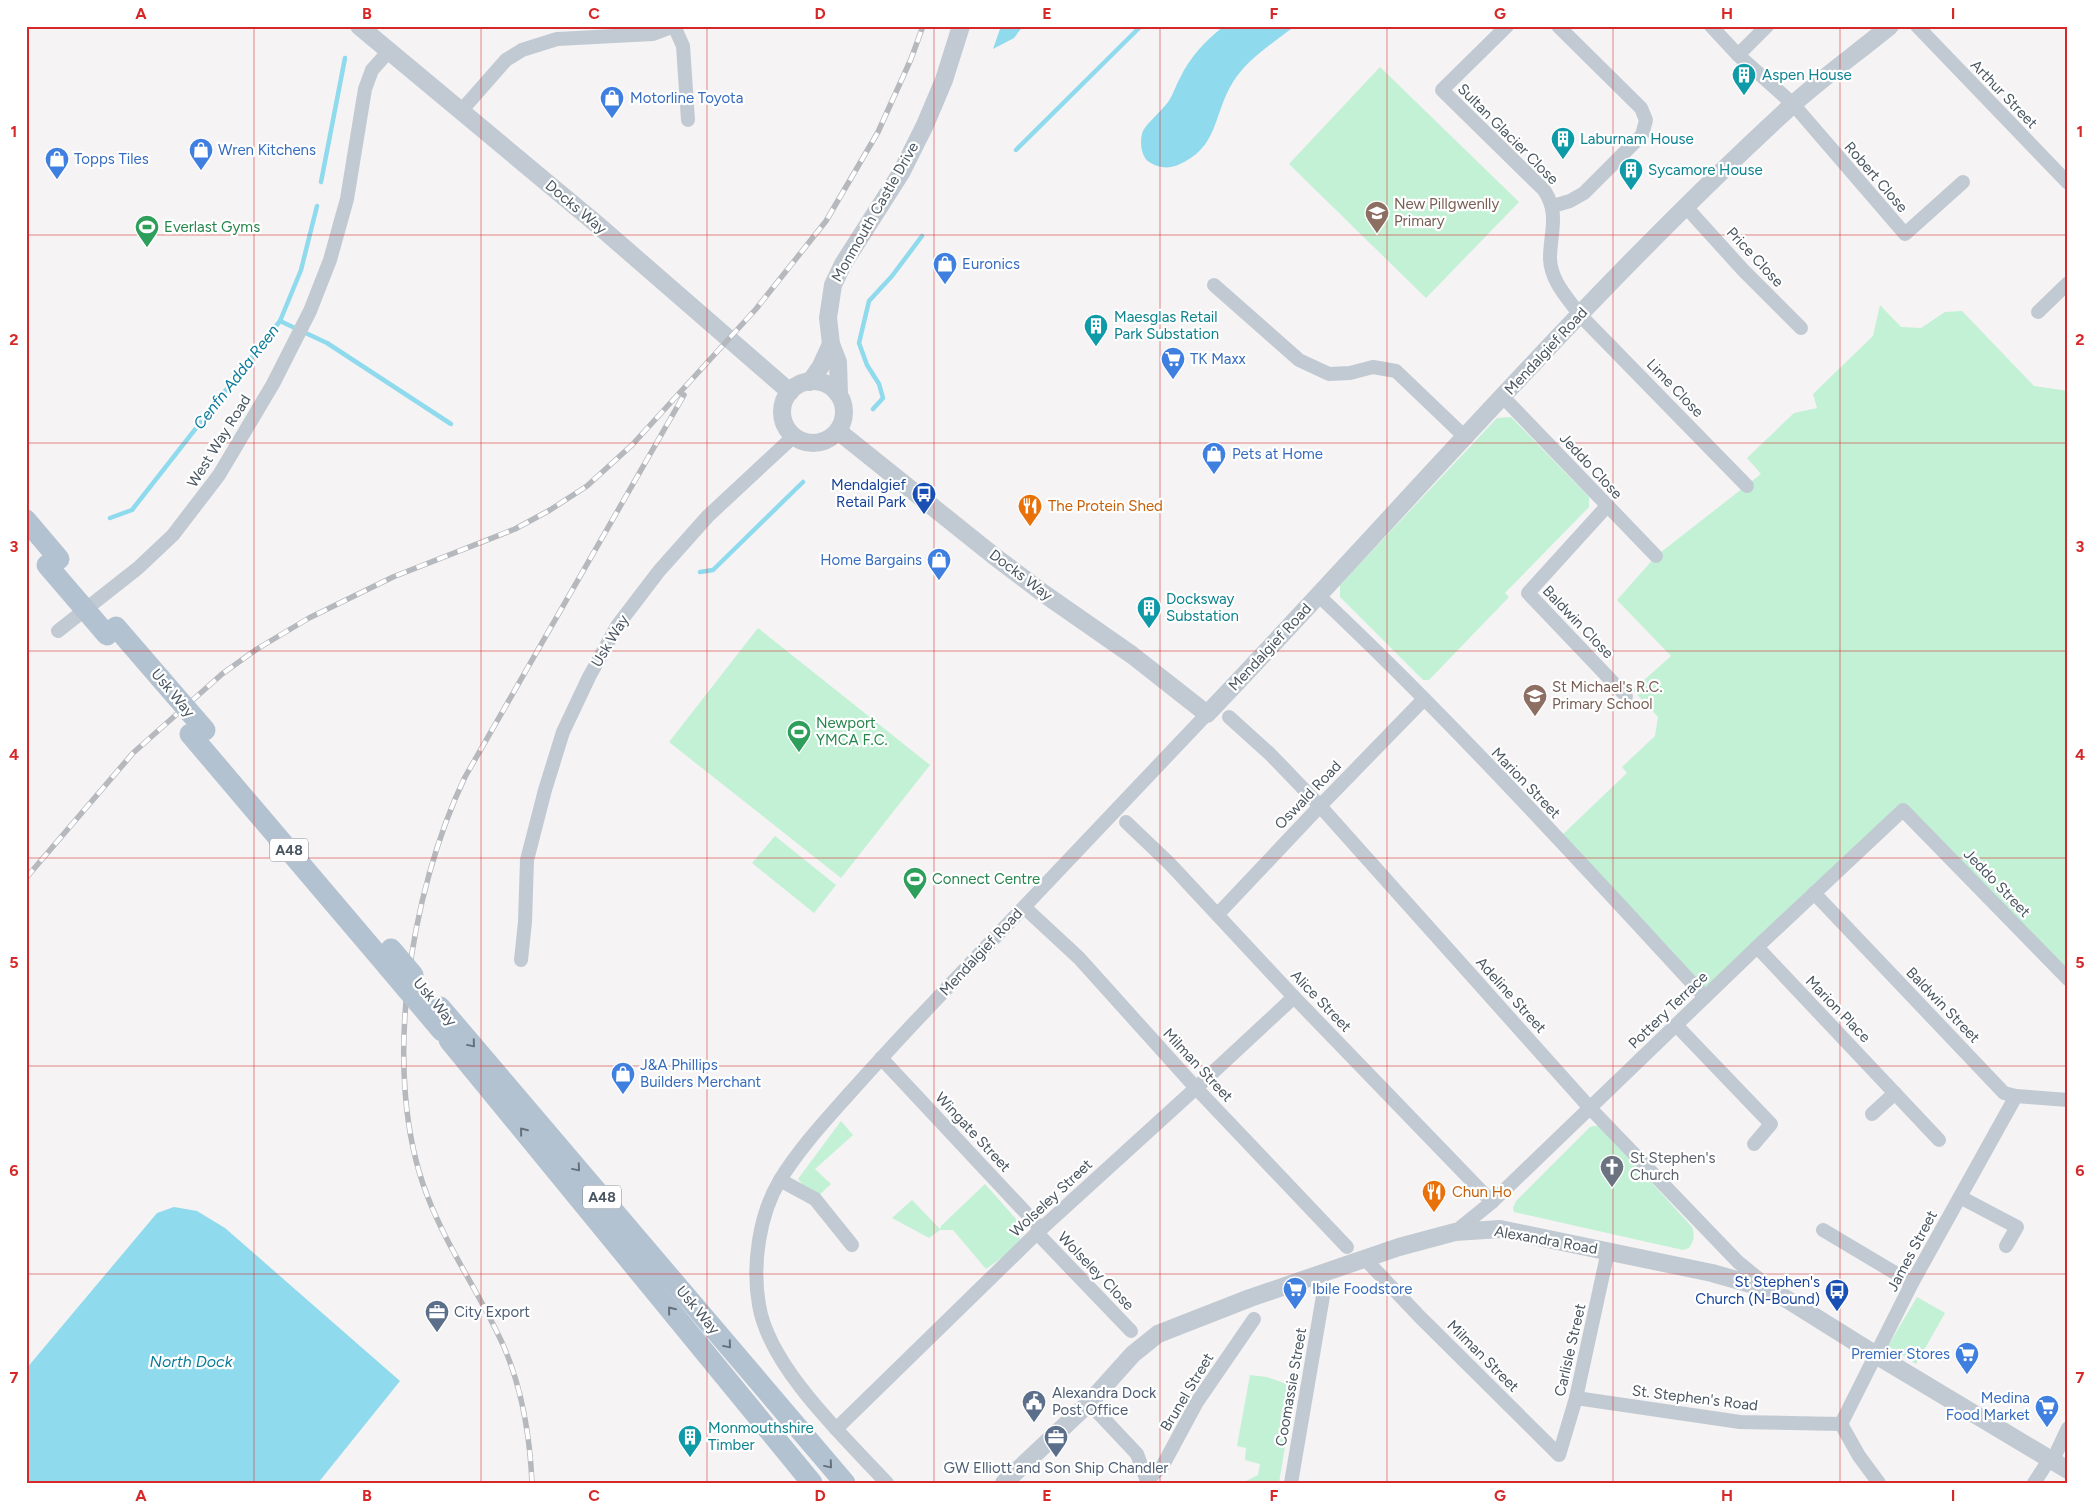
<svg xmlns="http://www.w3.org/2000/svg" width="2094" height="1509" font-family="Figtree,sans-serif">
	<rect width="100%" height="100%" fill="#f5f3f3"/>
	<g fill="#c3f1d5">
		<path d="M1380,67l139,135 -93,96 -137,-134z"/>
		<path d="M1880,305l21,22 20,1 24,-16 17,-1 72,75 34,5v588l-165,-169 -198,187 -147,-158 69,-66 -5,-6 33,-31 3,-19 -25,-27 38,-34 -54,-56 39,-44 105,-82 -14,-16 47,-45 23,-5 -4,-14 60,-58z"/>
		<path d="M1511,417l78,80v10l-84,86 4,4 -80,83h-6l-83,-83v-12l157,-167z"/>
		<path d="M758,628l172,137 -89,113 -172,-136z"/>
		<path d="M775,836l61,49 -22,28 -62,-50z"/>
		<path d="M841,1121l12,14 -38,34 16,15 -16,15 -17,-20z"/>
		<path d="M1594,1126h6l92,101c3,8 2,14 -3,21l-6,2 -169,-38 -1,-4 3,-7 74,-74z"/>
		<path d="M985,1184l38,43c0,19 -23,31 -37,42l-33,-39h-13l-11,8 -37,-20 20,-18 28,29 1,-3z"/>
		<path d="M1917,1297l28,16 -29,51 -28,-18z"/>
		<path d="M1250,1375l17,2 28,10 -16,96h-37l16,-8 2,-11 -15,-4 1,-12 -9,-2z"/>
	</g>
	<g fill="#90daee">
		<path d="M1001,26h22l-9,12 -21,11z"/>
		<path d="M1224,26h71c-22,17 -48,33 -62,56 -20,32 -14,66 -55,83 -10,4 -20,3 -29,-3 -8,-6 -10,-21 -6,-31 4,-8 21,-22 27,-32 4,-7 6,-14 10,-21 10,-21 25,-37 44,-52z"/>
		<path d="M174,1207l23,4 28,17 175,153 -82,102h-292v-114l131,-156z"/>
	</g>
	<g fill="none" stroke-linecap="round" stroke-linejoin="round">
		<g stroke="#90daee" stroke-width="4.5">
			<path d="M1016,150l125,-124"/>
			<path d="M321,182l24,-124"/>
			<path d="M280,321l47,22 124,81"/>
			<path d="M873,409l10,-11 -4,-14 -12,-19 -8,-22 10,-42 23,-25 30,-40"/>
			<path d="M110,518l22,-8 148,-189 21,-51 16,-64"/>
			<path d="M700,572l13,-2 90,-88"/>
		</g>
		<g stroke="#c1cad2" stroke-width="14">
			<path d="M674,26l9,20 5,74"/>
			<path d="M1507,26l-65,64 102,100c16,24 6,42 6,69 1,22 17,38 29,55l168,172"/>
			<path d="M1711,26l27,29 55,49 112,130 58,-52"/>
			<path d="M1917,26l151,157"/>
			<path d="M1738,55l29,-29"/>
			<path d="M461,111l45,-51 16,-10 35,-11 96,-5 21,-8"/>
			<path d="M1553,206l17,-5 14,-8 58,-58 4,-15 -5,-12 -83,-82"/>
			<path d="M1686,207l57,63 58,58"/>
			<path d="M1214,285l85,75 30,14 21,-1 23,-6 23,4 70,67"/>
			<path d="M2038,312l30,-29"/>
			<path d="M1503,397l153,159"/>
			<path d="M1607,506l-79,87 98,103"/>
			<path d="M1319,596c135,127 260,265 386,401"/>
			<path d="M58,631l80,-63 35,-33 46,-60 54,-91 37,-73 20,-51 17,-61 18,-110 7,-19 17,-19"/>
			<path d="M1229,717l41,37 50,52 270,302 148,154 32,26"/>
			<path d="M1126,822l44,42 124,133 198,205"/>
			<path d="M1814,893l190,200 12,3 52,4"/>
			<path d="M1024,907l55,51 117,130 151,159"/>
			<path d="M1218,914l102,-108 104,-107"/>
			<path d="M1757,947l182,193"/>
			<path d="M521,960l4,-38 2,-62 18,-70 18,-58 26,-55 28,-51 42,-55 49,-55 86,-80"/>
			<path d="M1676,1025l95,99 -17,20"/>
			<path d="M881,1058l160,171"/>
			<path d="M1872,1114l23,-21"/>
			<path d="M780,1180l35,19 37,46"/>
			<path d="M1960,1197l57,30 -11,19"/>
			<path d="M1823,1230l89,53"/>
			<path d="M1455,1232l37,-30 265,-255 146,-137 165,169"/>
			<path d="M1037,1233l94,98"/>
			<path d="M1364,1258l56,59 139,138 17,-57 32,-147"/>
			<path d="M1576,1398l164,24 101,2"/>
			<path d="M1089,1403l48,51 10,27 16,-16 34,-63 57,-83"/>
			<path d="M1841,1424l71,-141 104,-187"/>
			<path d="M1841,1424l18,32 20,27"/>
			<path d="M836,1429l205,-200 155,-141 98,-91"/>
			<path d="M2052,1462l16,-34"/>
			<path d="M887,1483c-42,-45 -118,-116 -128,-178 -7,-40 0,-90 21,-125 19,-31 44,-58 68,-85 27,-30 55,-61 84,-91 91,-97 183,-193 275,-290"/>
			<path d="M1291,1483l32,-187"/>
			<path d="M2034,1483l15,-23"/>
		</g>
		<g stroke="#c1cad2" stroke-width="18">
			<path d="M359,26l240,200 191,166"/>
			<circle cx="813" cy="412" r="31"/>
			<path d="M810,382l11,-16 10,-22"/>
			<path d="M839,394l-1,-32 -7,-18 -3,-26 5,-33 10,-21 58,-91 24,-48 19,-45 17,-54"/>
			<path d="M838,431l156,125 49,37 89,62 75,59c194,-203 377,-418 584,-608 31,-28 66,-53 99,-80"/>
			<path d="M1004,1483l85,-80 44,-49 25,-20 92,-36 149,-51 56,-15 45,-3 212,44 60,17 104,65 192,115"/>
		</g>
		<g stroke="#b3c2d1" stroke-width="21">
			<path d="M26,520l33,39"/>
			<path d="M116,627l44,51"/>
			<path d="M190,734l198,233"/>
			<path d="M440,1007l405,476"/>
			<path d="M449,1040l363,443"/>
		</g>
		<defs>
			<g id="rail">
				<path d="M26,878l107,-125 89,-79 35,-25 52,-31 84,-41 122,-48 35,-19 37,-24 45,-41 124,-136 70,-88 52,-89 33,-73 12,-33"/>
				<path d="M532,1483c-2,-46 -10,-94 -28,-136 -23,-52 -57,-99 -77,-152 -47,-121 -17,-303 38,-418l219,-382"/>
			</g>
		</defs>
		<use href="#rail" stroke="#b5b8bd" stroke-width="5.5"/>
		<use href="#rail" stroke="#fff" stroke-width="4" stroke-dasharray="11" stroke-linecap="butt"/>
		<g stroke="#b3c2d1" stroke-width="21">
			<path d="M47,565l60,70"/>
			<path d="M160,678l45,52"/>
			<path d="M391,949l22,26"/>
			<path d="M388,967l54,64"/>
		</g>
	</g>
	<defs><path id="oneway-chevron" d="M-2-3.5L2.5 0L-2 3.5" fill="none" stroke-width="1.6" stroke-linecap="round" stroke-linejoin="round" transform="scale(1.25)"/></defs>
	<g stroke="#64717d">
		<use href="#oneway-chevron" transform="translate(472 1044) rotate(50)"/>
		<use href="#oneway-chevron" transform="translate(523 1131) rotate(-129)"/>
		<use href="#oneway-chevron" transform="translate(577 1168) rotate(50)"/>
		<use href="#oneway-chevron" transform="translate(671 1310) rotate(-129)"/>
		<use href="#oneway-chevron" transform="translate(728 1345) rotate(50)"/>
		<use href="#oneway-chevron" transform="translate(829 1465) rotate(50)"/>
	</g>
	<path fill="none" stroke="#d62828" stroke-width="1" stroke-opacity="0.55" d="M254,26v1457M481,26v1457M707,26v1457M934,26v1457M1160,26v1457M1387,26v1457M1613,26v1457M1840,26v1457M26,235h2042M26,443h2042M26,651h2042M26,858h2042M26,1066h2042M26,1274h2042"/>
	<defs>
		<symbol id="building-pin" viewBox="-11 -11 22 30"><path d="M0 17L-7.5 6A9.5 9.5 0 1 1 7.5 6Z" fill="#0f9aa8" stroke="#fff"/><path d="M-4-6H4V6H1V3H-1V6H-4ZM-2.5-4.3h1.7v1.8h-1.7ZM.8-4.3h1.7v1.8H.8ZM-2.5-1h1.7V.8h-1.7ZM.8-1h1.7V.8H.8Z" fill="#fff"/></symbol>
		<symbol id="shop-pin" viewBox="-11 -11 22 30"><path d="M0 17L-7.5 6A9.5 9.5 0 1 1 7.5 6Z" fill="#3f7fe0" stroke="#fff"/><path d="M-5-2.5h2.3a2.7 3.5 0 0 1 5.4 0H5L5.5 6h-11ZM-1.5-2.5h3a1.5 2.3 0 0 0-3 0Z" fill="#fff"/></symbol>
		<symbol id="school-pin" viewBox="-11 -11 22 30"><path d="M0 17L-7.5 6A9.5 9.5 0 1 1 7.5 6Z" fill="#8d6e63" stroke="#fff"/><path d="M0-5L7-2L0 1L-7-2ZM-4 1L0 2.5L4 1V4Q0 6-4 4Z" fill="#fff"/></symbol>
		<symbol id="stadium-pin" viewBox="-11 -11 22 30"><path d="M0 17L-7.5 6A9.5 9.5 0 1 1 7.5 6Z" fill="#2e9e5b" stroke="#fff"/><path d="M0-5a6.5 5 0 1 0 0 10a6.5 5 0 1 0 0-10ZM-3.5-1.8h7v3.6h-7Z" fill="#fff"/></symbol>
		<symbol id="supermarket-pin" viewBox="-11 -11 22 30"><path d="M0 17L-7.5 6A9.5 9.5 0 1 1 7.5 6Z" fill="#3f7fe0" stroke="#fff"/><path d="M-6-5.5h2.5l.6 2H6L4.5 2H-2.5L-4.4-4H-6ZM-1.5 3.2a1.3 1.3 0 1 0 .1 0ZM3 3.2a1.3 1.3 0 1 0 .1 0Z" fill="#fff"/></symbol>
		<symbol id="bus-pin" viewBox="-11 -11 22 30"><path d="M0 17L-7.5 6A9.5 9.5 0 1 1 7.5 6Z" fill="#1a4fb4" stroke="#fff"/><path d="M-5-6H5V4H4V6H2V4H-2V6H-4V4H-5ZM-3.5-4V0h7V-4ZM-3.5 1.2v1.5H-2V1.2ZM2 1.2v1.5H3.5V1.2Z" fill="#fff"/></symbol>
		<symbol id="restaurant-pin" viewBox="-11 -11 22 30"><path d="M0 17L-7.5 6A9.5 9.5 0 1 1 7.5 6Z" fill="#e8710a" stroke="#fff"/><path d="M-5-6h1v4h1v-4h1v4h1v-4h1v5L-1.5 .5V6h-2V.5L-5-1ZM5-6V6H3V1.5H1.5Q1.5-4 5-6Z" fill="#fff"/></symbol>
		<symbol id="church-pin" viewBox="-11 -11 22 30"><path d="M0 17L-7.5 6A9.5 9.5 0 1 1 7.5 6Z" fill="#6b7280" stroke="#fff"/><path d="M-1.2-6h2.4v3.5h3.3v2.4h-3.3V6h-2.4V-.1h-3.3v-2.4h3.3Z" fill="#fff"/></symbol>
		<symbol id="office-pin" viewBox="-11 -11 22 30"><path d="M0 17L-7.5 6A9.5 9.5 0 1 1 7.5 6Z" fill="#5c6f8a" stroke="#fff"/><path d="M-6-3h4V-5.5h4V-3h4V5H-6ZM-1-4.5V-3h2v-1.5ZM-6 0V1H6V0Z" fill="#fff"/></symbol>
		<symbol id="civic-pin" viewBox="-11 -11 22 30"><path d="M0 17L-7.5 6A9.5 9.5 0 1 1 7.5 6Z" fill="#5c6f8a" stroke="#fff"/><path d="M-.6-6.5H3V-4.5H.6V-3L4-1V1h2V6H-6V1h2V-1L-.6-3ZM-1.2 2.5V6h2.4V2.5Z" fill="#fff"/></symbol>
	</defs>
	<g fill-rule="evenodd">
		<use href="#building-pin" x="1730" y="61" width="28" height="38"/>
		<use href="#shop-pin" x="598" y="84" width="28" height="38"/>
		<use href="#building-pin" x="1549" y="125" width="28" height="38"/>
		<use href="#shop-pin" x="187" y="136" width="28" height="38"/>
		<use href="#shop-pin" x="43" y="145" width="28" height="38"/>
		<use href="#building-pin" x="1617" y="156" width="28" height="38"/>
		<use href="#school-pin" x="1363" y="199" width="28" height="38"/>
		<use href="#stadium-pin" x="133" y="213" width="28" height="38"/>
		<use href="#shop-pin" x="931" y="250" width="28" height="38"/>
		<use href="#building-pin" x="1082" y="312" width="28" height="38"/>
		<use href="#supermarket-pin" x="1159" y="345" width="28" height="38"/>
		<use href="#shop-pin" x="1200" y="440" width="28" height="38"/>
		<use href="#bus-pin" x="910" y="480" width="28" height="38"/>
		<use href="#restaurant-pin" x="1016" y="492" width="28" height="38"/>
		<use href="#shop-pin" x="925" y="546" width="28" height="38"/>
		<use href="#building-pin" x="1135" y="594" width="28" height="38"/>
		<use href="#school-pin" x="1521" y="682" width="28" height="38"/>
		<use href="#stadium-pin" x="785" y="718" width="28" height="38"/>
		<use href="#stadium-pin" x="901" y="865" width="28" height="38"/>
		<use href="#shop-pin" x="609" y="1060" width="28" height="38"/>
		<use href="#church-pin" x="1598" y="1153" width="28" height="38"/>
		<use href="#restaurant-pin" x="1420" y="1178" width="28" height="38"/>
		<use href="#supermarket-pin" x="1281" y="1275" width="28" height="38"/>
		<use href="#bus-pin" x="1823" y="1277" width="28" height="38"/>
		<use href="#office-pin" x="423" y="1298" width="28" height="38"/>
		<use href="#supermarket-pin" x="1953" y="1340" width="28" height="38"/>
		<use href="#civic-pin" x="1020" y="1388" width="28" height="38"/>
		<use href="#supermarket-pin" x="2033" y="1393" width="28" height="38"/>
		<use href="#building-pin" x="676" y="1423" width="28" height="38"/>
		<use href="#office-pin" x="1042" y="1423" width="28" height="38"/>
	</g>
	<g text-anchor="middle" dominant-baseline="central" stroke-width="4.5" stroke-linejoin="round" paint-order="stroke">
		<g fill="#fff" stroke="#808990" stroke-width="1">
			<rect x="270" y="838.5" width="38" height="23" rx="4"/>
			<rect x="583" y="1185.5" width="38" height="23" rx="4"/>
		</g>
		<g font-size="14" font-weight="bold" fill="#4a5661">
			<text x="289" y="850">A48</text>
			<text x="602" y="1197">A48</text>
		</g>
		<g font-size="15" fill="#0d838f" stroke="#fff" text-anchor="start">
			<text x="1762" y="75">Aspen House</text>
			<text x="1580" y="139">Laburnam House</text>
			<text x="1648" y="170">Sycamore House</text>
			<text x="1114" y="317">Maesglas Retail<tspan x="1114" dy="17">Park Substation</tspan></text>
			<text x="1166" y="599">Docksway<tspan x="1166" dy="17">Substation</tspan></text>
			<text x="708" y="1428">Monmouthshire<tspan x="708" dy="17">Timber</tspan></text>
		</g>
		<g font-size="15" fill="#4a5661" stroke="#fff">
			<text transform="translate(2004 94) rotate(46)">Arthur Street</text>
			<text transform="translate(1508 134) rotate(45)">Sultan Glacier Close</text>
			<text transform="translate(1876 177) rotate(49)">Robert Close</text>
			<text transform="translate(576 207) rotate(40)">Docks Way</text>
			<text transform="translate(875 212) rotate(-60)">Monmouth Castle Drive</text>
			<text transform="translate(1755 257) rotate(47)">Price Close</text>
			<text transform="translate(1546 351) rotate(-47)">Mendalgief Road</text>
			<text transform="translate(1675 388) rotate(46)">Lime Close</text>
			<text transform="translate(219 441) rotate(-58)">West Way Road</text>
			<text transform="translate(1591 466) rotate(47)">Jeddo Close</text>
			<text transform="translate(1021 575) rotate(37)">Docks Way</text>
			<text transform="translate(1578 622) rotate(46)">Baldwin Close</text>
			<text transform="translate(610 641) rotate(-59)">Usk Way</text>
			<text transform="translate(1270 647) rotate(-47)">Mendalgief Road</text>
			<text transform="translate(173 693) rotate(50)">Usk Way</text>
			<text transform="translate(1526 783) rotate(46)">Marion Street</text>
			<text transform="translate(1308 795) rotate(-46)">Oswald Road</text>
			<text transform="translate(1997 883) rotate(46)">Jeddo Street</text>
			<text transform="translate(981 952) rotate(-47)">Mendalgief Road</text>
			<text transform="translate(1511 995) rotate(48)">Adeline Street</text>
			<text transform="translate(1321 1001) rotate(46)">Alice Street</text>
			<text transform="translate(435 1002) rotate(50)">Usk Way</text>
			<text transform="translate(1943 1005) rotate(46)">Baldwin Street</text>
			<text transform="translate(1838 1009) rotate(46)">Marion Place</text>
			<text transform="translate(1668 1010) rotate(-44)">Pottery Terrace</text>
			<text transform="translate(1198 1065) rotate(47)">Milman Street</text>
			<text transform="translate(973 1132) rotate(47)">Wingate Street</text>
			<text transform="translate(1051 1198) rotate(-43)">Wolseley Street</text>
			<text transform="translate(1546 1240) rotate(10)">Alexandra Road</text>
			<text transform="translate(1912 1251) rotate(-62)">James Street</text>
			<text transform="translate(1096 1271) rotate(46)">Wolseley Close</text>
			<text transform="translate(698 1310) rotate(50)">Usk Way</text>
			<text transform="translate(1570 1350) rotate(-77)">Carlisle Street</text>
			<text transform="translate(1483 1356) rotate(45)">Milman Street</text>
			<text transform="translate(1291 1387) rotate(-80)">Coomassie Street</text>
			<text transform="translate(1187 1392) rotate(-59)">Brunel Street</text>
			<text transform="translate(1695 1398) rotate(7)">St. Stephen's Road</text>
		</g>
		<g font-size="15" fill="#366cbe" stroke="#fff" text-anchor="start">
			<text x="630" y="98">Motorline Toyota</text>
			<text x="218" y="150">Wren Kitchens</text>
			<text x="74" y="159">Topps Tiles</text>
			<text x="962" y="264">Euronics</text>
			<text x="1190" y="359">TK Maxx</text>
			<text x="1232" y="454">Pets at Home</text>
			<text x="922" y="560" text-anchor="end">Home Bargains</text>
			<text x="640" y="1065">J&amp;A Phillips<tspan x="640" dy="17">Builders Merchant</tspan></text>
			<text x="1312" y="1289">Ibile Foodstore</text>
			<text x="1950" y="1354" text-anchor="end">Premier Stores</text>
			<text x="2030" y="1398" text-anchor="end">Medina<tspan x="2030" dy="17">Food Market</tspan></text>
		</g>
		<g font-size="15" fill="#785e54" stroke="#fff" text-anchor="start">
			<text x="1394" y="204">New Pillgwenlly<tspan x="1394" dy="17">Primary</tspan></text>
			<text x="1552" y="687">St Michael's R.C.<tspan x="1552" dy="17">Primary School</tspan></text>
		</g>
		<g font-size="15" fill="#27864d" stroke="#fff" text-anchor="start">
			<text x="164" y="227">Everlast Gyms</text>
			<text x="816" y="723">Newport<tspan x="816" dy="17">YMCA F.C.</tspan></text>
			<text x="932" y="879">Connect Centre</text>
		</g>
		<g font-size="15" fill="#164399" stroke="#fff" text-anchor="end">
			<text x="906" y="485">Mendalgief<tspan x="906" dy="17">Retail Park</tspan></text>
			<text x="1820" y="1282">St Stephen's<tspan x="1820" dy="17">Church (N-Bound)</tspan></text>
		</g>
		<g font-size="15" fill="#c56008" stroke="#fff" text-anchor="start">
			<text x="1048" y="506">The Protein Shed</text>
			<text x="1452" y="1192">Chun Ho</text>
		</g>
		<g font-size="15" fill="#5b616d" stroke="#fff" text-anchor="start">
			<text x="1630" y="1158">St Stephen's<tspan x="1630" dy="17">Church</tspan></text>
		</g>
		<g font-size="15" fill="#4e5e75" stroke="#fff" text-anchor="start">
			<text x="454" y="1312">City Export</text>
			<text x="1052" y="1393">Alexandra Dock<tspan x="1052" dy="17">Post Office</tspan></text>
			<text x="1056" y="1468" text-anchor="middle">GW Elliott and Son Ship Chandler</text>
		</g>
		<g font-size="16" font-style="italic" fill="#0c7c9b" stroke="#fff">
			<text transform="translate(236 377) rotate(-52)">Cenfn Adda Reen</text>
			<text x="191" y="1361">North Dock</text>
		</g>
	</g>
	<rect width="2094" height="1509" fill="none" stroke="#ffffff" stroke-width="55"/>
	<rect x="28" y="28" width="2038" height="1454" fill="none" stroke="#d62828" stroke-width="2"/>
	<g font-size="16" text-anchor="middle" font-weight="bold" fill="#d62828">
		<text x="141" y="19">A</text>
		<text x="367" y="19">B</text>
		<text x="594" y="19">C</text>
		<text x="820" y="19">D</text>
		<text x="1047" y="19">E</text>
		<text x="1274" y="19">F</text>
		<text x="1500" y="19">G</text>
		<text x="1727" y="19">H</text>
		<text x="1953" y="19">I</text>
		<text x="14" y="137">1</text>
		<text x="2080" y="137">1</text>
		<text x="14" y="345">2</text>
		<text x="2080" y="345">2</text>
		<text x="14" y="552">3</text>
		<text x="2080" y="552">3</text>
		<text x="14" y="760">4</text>
		<text x="2080" y="760">4</text>
		<text x="14" y="968">5</text>
		<text x="2080" y="968">5</text>
		<text x="14" y="1176">6</text>
		<text x="2080" y="1176">6</text>
		<text x="14" y="1383">7</text>
		<text x="2080" y="1383">7</text>
		<text x="141" y="1501">A</text>
		<text x="367" y="1501">B</text>
		<text x="594" y="1501">C</text>
		<text x="820" y="1501">D</text>
		<text x="1047" y="1501">E</text>
		<text x="1274" y="1501">F</text>
		<text x="1500" y="1501">G</text>
		<text x="1727" y="1501">H</text>
		<text x="1953" y="1501">I</text>
	</g>
</svg>
